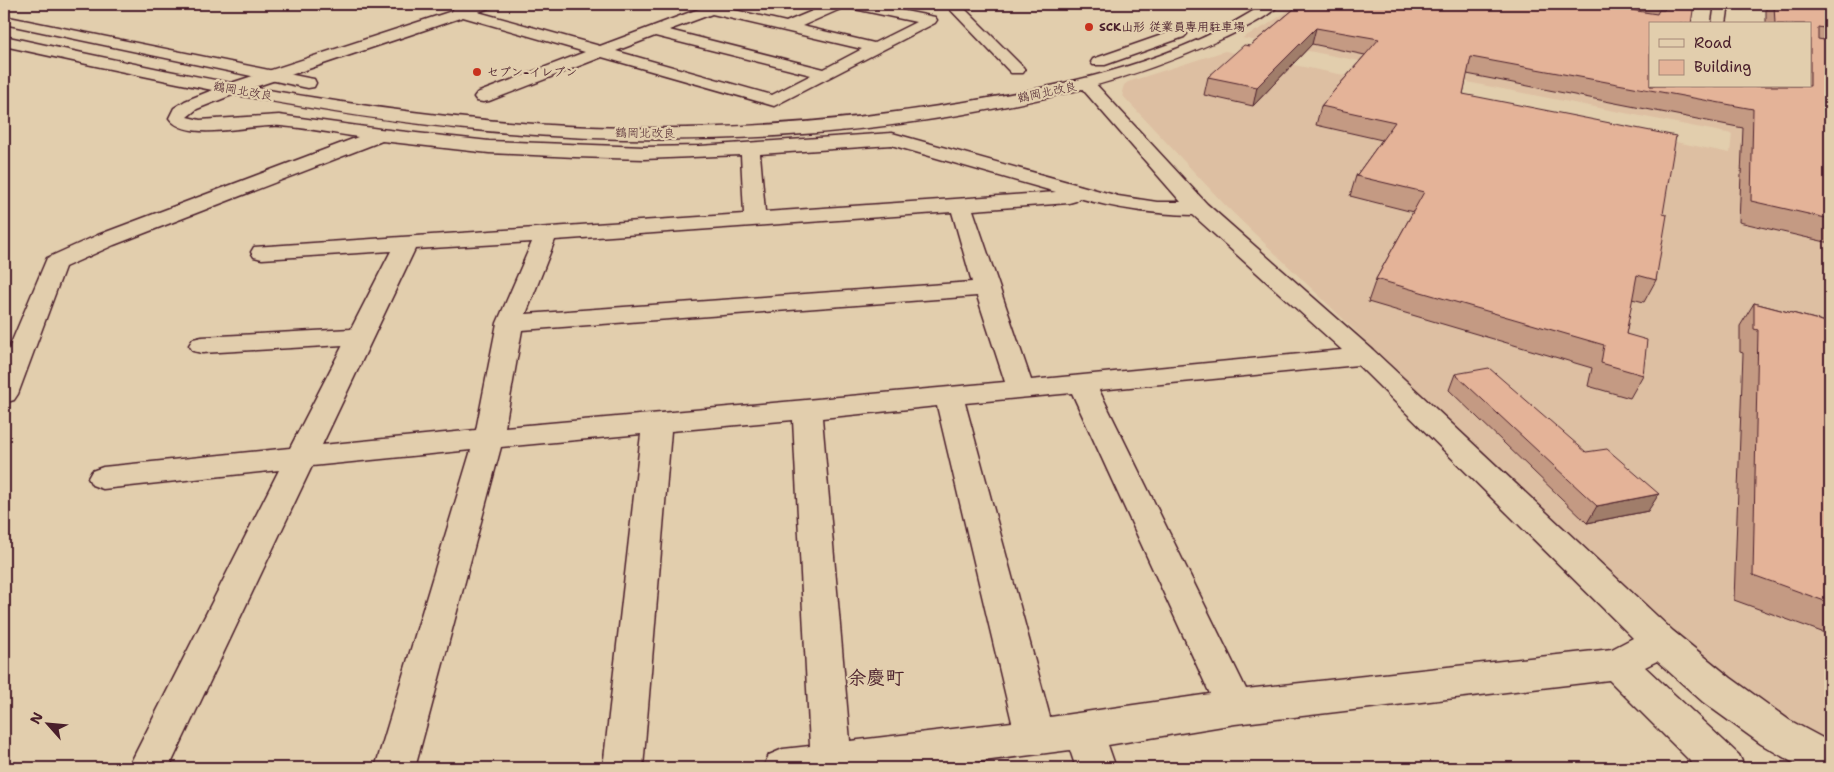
<svg xmlns="http://www.w3.org/2000/svg" width="1834" height="772" font-family="'Shantell Sans','Klee One',sans-serif">
	<rect width="100%" height="100%" fill="#e2cead"/>
	<filter id="ink" filterUnits="userSpaceOnUse"><feTurbulence type="fractalNoise" baseFrequency=".02" numOctaves="2"/><feDisplacementMap in="SourceGraphic" scale="10" xChannelSelector="R" yChannelSelector="G"/><feConvolveMatrix kernelMatrix="1 2 1 2 8 2 1 2 1" color-interpolation-filters="sRGB"/></filter>
	<g filter="url(#ink)">
		<path fill="#ddbfa2" d="M1298,4h195l157,82h160l20,-27v685l-16,-7 -43,-26 -92,-68 -454,-438 -101,-108 -2,-5 2,-7 4,-3 97,-31 505,102 2,-19 -490,-96 25,-13z"/>
		<g fill="none" stroke-linecap="round" stroke-linejoin="round">
			<defs>
				<g id="minor">
					<path d="M474,4h20l-2,3 -14,5 122,34 112,-42h19l-5,4 60,14 43,-18h41l65,13 2,3 -2,3 -161,83 -172,-49 -113,44 -6,1 -6,-1 -3,-4 3,-4 108,-41 -122,-35 -226,76 -40,16 -10,8 13,3 79,-5 101,14 109,12 155,6 56,-1 192,-13 226,63 39,6h24l-103,-118 2,-4h12l115,124 166,146 300,281 58,47 58,42 41,22v26h-28l-41,-24 -58,-42 -46,-41 -12,6 94,88 6,13h-48l-88,-88 -374,44 -127,21 8,23h-40l-6,-18 -141,18h-166l6,-13 14,-6 27,-3 -17,-326 -122,11 -28,337h-40l38,-334 -140,13 -86,321h-40l96,-318 -159,16 -143,302h-41l151,-298 -176,19 -11,-4 -4,-7 4,-7 11,-4 187,-19 53,-103 -141,8 -9,-2 -4,-6 4,-6 9,-2 149,-8 40,-78 -129,8 -8,-2 -3,-5 3,-5 490,-33 -3,-59 -97,4 -69,-2 -86,-4 -107,-12 -268,104 -49,22 -47,127 -4,6 -10,3v-43l43,-102 51,-23 260,-98c-26,-4 -52,-9 -77,-11 -28,-3 -94,18 -112,-8l5,-10 11,-7 40,-16 227,-74 2,-3zM845,7l5,1 66,14 -42,21 -72,-17zM712,14l150,35 -38,20 -155,-39zM655,36l156,39 -39,20 -156,-44zM891,145l165,47 -291,20 -5,-58zM1079,198c38,11 75,16 114,17l149,135 -311,30 -58,-170 96,-7 7,-2zM952,212l20,70 -446,32 29,-74zM532,242l-35,81 -21,107 -154,15 93,-196zM977,296l28,86 -500,45 17,-97zM1358,365l275,273 -21,11 -366,40 -147,-299zM1072,393l138,301 -160,23 -85,-314zM937,406l75,316 -162,19 -28,-323z"/>
					<path d="M945,4h15l63,63 2,3 -2,3h-12z"/>
					<path d="M1715,4h14l-3,20h-14z"/>
				</g>
				<g id="highway">
					<path d="M1264,4h16c-14,15 -37,25 -56,34 -46,21 -92,38 -142,51 -197,50 -404,61 -606,41 -160,-15 -316,-50 -472,-84v-10c206,45 414,89 626,92 113,2 224,-8 335,-26 103,-17 211,-40 299,-98z"/>
					<path d="M4,16l304,62 6,1 2,4 -2,4 -6,1 -304,-64z"/>
					<path d="M1179,29l5,2 3,3 -3,3 -79,28h-12l-2,-3 2,-3z"/>
				</g>
			</defs>
			<use href="#minor" stroke="#4a1f2b" stroke-width="3"/>
			<use href="#highway" stroke="#4a1f2b" stroke-width="3"/>
			<use href="#minor" fill="#e2cead" fill-rule="evenodd"/>
			<use href="#highway" fill="#e2cead" fill-rule="evenodd"/>
		</g>
		<g fill="#c49a83" stroke="#4a1f2b">
			<path d="M1300,4h394l-44,82 160,-62h-44v-17l-14,-2v-1h78v239l-91,-21 4,-94 -276,-54 -4,20 200,120 -7,66 -12,22 -12,-3 -6,35 17,41 -13,23 -42,-12 4,-18 -224,-66 8,-23 37,-67 -63,-16 6,-20 26,-36 -66,-15 5,-19 44,-51 -53,-11 -59,62 -49,-11 4,-18 42,-31z"/>
			<path d="M1754,303l76,20v312l-96,-35 9,-247 -3,-1v-26z"/>
			<path d="M1455,374l193,137 -61,12 -138,-133z"/>
		</g>
		<g fill="#a07d6a" stroke="#4a1f2b">
			<path d="M1316,28l-4,16 -59,62 4,-19z"/>
			<path d="M1659,494l-11,17 -61,12 10,-17z"/>
		</g>
		<g fill="#e4b398" stroke="#4a1f2b">
			<path d="M1300,4h291l66,10 2,-4h5l2,-2 -6,-4h34l-3,20h-41v62h160v-62h-35l-1,-20h56v25l-12,-2v12l12,2v178l-79,-18 2,-92 -282,-52 -8,37 213,42 -13,78 4,1 -11,65 -19,-5 -11,59 21,6 -4,35 -42,-12 3,-18 -228,-66 48,-87 -68,-16 39,-54 -74,-16 58,-67 -63,-11 -59,59 -49,-10 36,-32 6,1z"/>
			<path d="M1754,303l76,20v280l-77,-28 5,-245 -4,-1z"/>
			<path d="M1489,368l97,84 21,-3 52,45 -62,12 -142,-132z"/>
		</g>
	</g>
	<g fill="#c8321e" stroke="#e2cead" stroke-width="2">
		<circle cx="1089" cy="27" r="5"/>
		<circle cx="477" cy="72" r="5"/>
	</g>
	<g text-anchor="middle" dominant-baseline="central" stroke-width="4.5" stroke-linejoin="round" paint-order="stroke">
		<g font-size="12" font-weight="bold" fill="#4a1f2b" stroke="#e2cead" text-anchor="start">
			<text x="1099" y="27">SCK山形 従業員専用駐車場</text>
			<text x="487" y="72">セブン-イレブン</text>
		</g>
		<g font-size="12" fill="#4a1f2b" stroke="#e2cead">
			<text transform="translate(243 91) rotate(10)">鶴岡北改良</text>
			<text transform="translate(1047 92) rotate(-12)">鶴岡北改良</text>
			<text transform="translate(645 133) rotate(1)">鶴岡北改良</text>
		</g>
		<g font-size="19" font-weight="bold" fill="#4a1f2b" stroke="#e2cead">
			<text x="876" y="677">余慶町</text>
		</g>
	</g>
	<rect width="1834" height="772" fill="none" stroke="#e2cead" stroke-width="20"/>
	<rect x="10" y="10" width="1814" height="752" fill="none" stroke="#4a1f2b" stroke-width="2" filter="url(#ink)"/>
	<rect x="1649" y="22" width="162" height="65" fill="#e2cead" stroke="#a58879"/>
	<rect x="1659" y="39" width="25" height="8" fill="#e2cead" stroke="#a58879"/>
	<text x="1694" y="48" font-size="15" fill="#4a1f2b">Road</text>
	<rect x="1659" y="60" width="25" height="15" fill="#e4b398" stroke="#a58879"/>
	<text x="1694" y="72" font-size="15" fill="#4a1f2b">Building</text>
	<g transform="translate(48 724) rotate(297)" stroke="#e2cead" stroke-width="4" paint-order="stroke">
	<path d="M0-4L9 19L0 12L-9 19Z" fill="#4a1f2b"/>
	<text y="-8" font-size="14" font-weight="bold" text-anchor="middle" fill="#4a1f2b">N</text>
	</g>
</svg>
